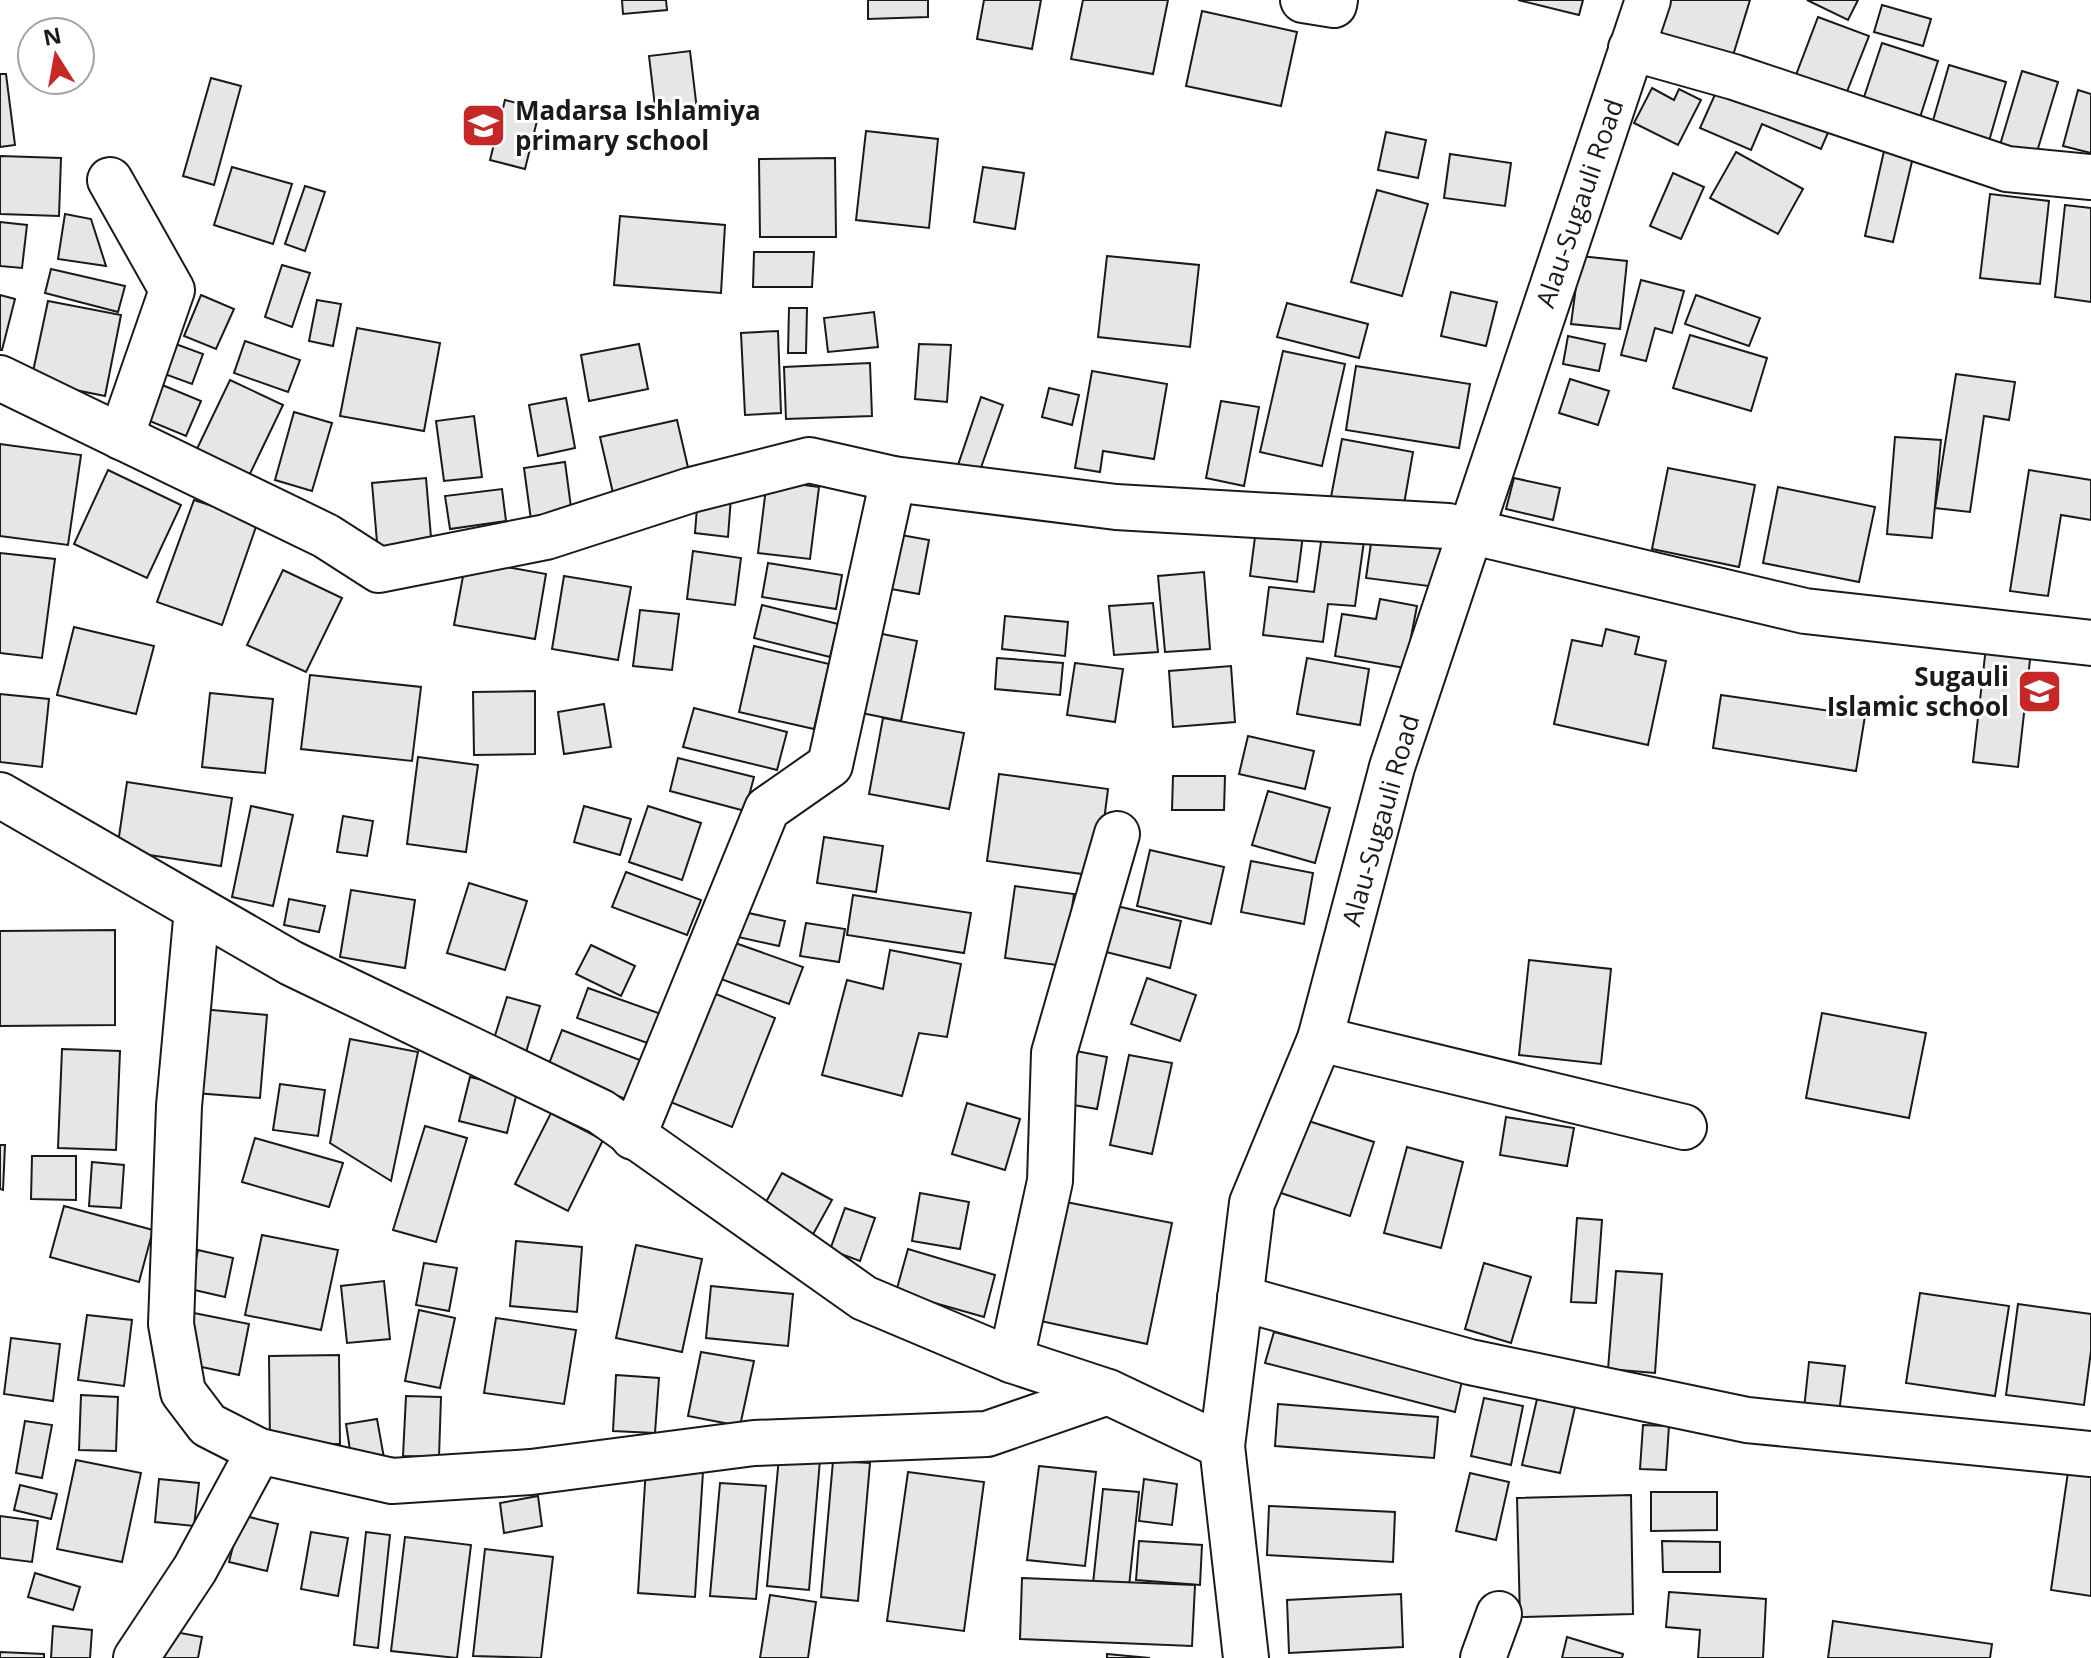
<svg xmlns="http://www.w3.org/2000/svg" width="2091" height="1658" font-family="'Open Sans',sans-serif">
	<rect width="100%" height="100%" fill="#fff"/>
	<g fill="#e6e6e6" stroke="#1a1a1a" stroke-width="2">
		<path d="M622,0h44l1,10 -44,4z"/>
		<path d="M868,0h60v17l-60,2z"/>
		<path d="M984,0h57l-9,49 -55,-10z"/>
		<path d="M1083,0h85l-15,74 -82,-15z"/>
		<path d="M1518,0h65l-4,15z"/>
		<path d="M1668,0h82l-19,62 -75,-22z"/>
		<path d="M1807,0h51l-10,20z"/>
		<path d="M1882,5l49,14 -8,27 -49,-14z"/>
		<path d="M1202,11l95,21 -16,74 -95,-20z"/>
		<path d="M1818,17l51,19 -23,58 -50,-19z"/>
		<path d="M1882,43l56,18 -22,69 -57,-18z"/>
		<path d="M690,51l7,59 -41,5 -7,-59z"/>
		<path d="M1949,65l57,17 -19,66 -57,-17z"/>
		<path d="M2022,71l36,11 -25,83 -36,-10z"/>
		<path d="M0,74h6l9,71 -15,2z"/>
		<path d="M211,78l30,8 -27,99 -31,-9z"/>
		<path d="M1721,81l109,47 -9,21 -59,-25 -11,26 -51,-22z"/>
		<path d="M1652,88l22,12 5,-11 22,11 -23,45 -44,-22z"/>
		<path d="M2078,90l13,4v59l-28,-7z"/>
		<path d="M505,100l35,9 -15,60 -35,-9z"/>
		<path d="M866,131l72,8 -9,89 -73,-8z"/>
		<path d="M1386,132l40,8 -8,38 -40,-8z"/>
		<path d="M1884,151l29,6 -20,85 -28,-6z"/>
		<path d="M1736,152l67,37 -25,45 -68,-36z"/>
		<path d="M1450,154l61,9 -6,43 -61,-8z"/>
		<path d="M0,156l61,2 -2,58 -59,-2z"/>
		<path d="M835,158l1,79h-76l-1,-78z"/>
		<path d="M232,167l60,17 -19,60 -59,-19z"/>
		<path d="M983,167l41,6 -9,56 -41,-7z"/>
		<path d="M1673,173l31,14 -23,52 -31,-13z"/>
		<path d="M305,186l20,6 -20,59 -20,-7z"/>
		<path d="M1377,190l51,14 -26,92 -51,-14z"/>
		<path d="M1990,194l59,7 -9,83 -60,-6z"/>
		<path d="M2065,205l26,3v94l-36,-5z"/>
		<path d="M65,214l26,5 15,47 -48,-7z"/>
		<path d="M620,216l105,9 -4,68 -107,-8z"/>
		<path d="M0,222l27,3 -5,43 -22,-2z"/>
		<path d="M754,252h60l-2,35h-59z"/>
		<path d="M1107,256l92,9 -9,82 -92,-10z"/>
		<path d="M1580,256l47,5 -7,68 -49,-5z"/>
		<path d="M282,265l28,8 -18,54 -27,-10z"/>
		<path d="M51,269l74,17 -7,26 -73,-19z"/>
		<path d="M1641,280l43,11 -12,42 -17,-5 -9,33 -25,-6z"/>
		<path d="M1451,292l46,10 -11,44 -45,-10z"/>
		<path d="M0,295l15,4 -13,51h-2z"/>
		<path d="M201,295l33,14 -18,40 -32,-13z"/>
		<path d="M1696,295l64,23 -11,28 -64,-22z"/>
		<path d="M317,300l24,4 -8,42 -24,-5z"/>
		<path d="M48,301l73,14 -16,81 -74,-15z"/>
		<path d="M1287,303l81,21 -9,34 -82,-21z"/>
		<path d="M789,308h18l-1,45h-18z"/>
		<path d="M874,312l4,35 -50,5 -4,-34z"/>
		<path d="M357,328l83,15 -16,88 -84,-15z"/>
		<path d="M778,331l3,82 -36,2 -4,-82z"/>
		<path d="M1690,335l77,23 -16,53 -78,-23z"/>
		<path d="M1568,336l37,8 -6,27 -36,-7z"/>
		<path d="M162,339l41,15 -11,30 -41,-15z"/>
		<path d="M245,341l55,19 -12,32 -54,-19z"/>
		<path d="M639,344l9,45 -59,12 -8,-46z"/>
		<path d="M919,344l32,1 -4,57 -32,-3z"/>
		<path d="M1283,351l62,13 -23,102 -62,-14z"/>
		<path d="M870,363l2,53 -86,3 -2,-52z"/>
		<path d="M1356,366l114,18 -11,64 -113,-18z"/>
		<path d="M1092,371l75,13 -13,75 -51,-8 -3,21 -25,-4z"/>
		<path d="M1956,374l59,8 -6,38 -25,-4 -14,96 -35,-4z"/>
		<path d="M1570,379l39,12 -11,34 -39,-12z"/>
		<path d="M230,380l53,25 -36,75 -53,-25z"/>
		<path d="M155,382l46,19 -15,35 -46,-19z"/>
		<path d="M1049,388l30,7 -7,30 -30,-8z"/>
		<path d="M981,397l22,8 -25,71 -21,-8z"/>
		<path d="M566,398l9,50 -37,8 -9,-51z"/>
		<path d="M1221,401l38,6 -15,79 -38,-8z"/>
		<path d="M294,412l38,11 -20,68 -37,-11z"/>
		<path d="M474,416l8,61 -38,4 -8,-60z"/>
		<path d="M677,420l13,56 -77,17 -13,-56z"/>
		<path d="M1895,437l46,3 -9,98 -45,-4z"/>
		<path d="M1342,439l71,13 -10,58 -72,-13z"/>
		<path d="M0,444l81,11 -13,90 -68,-9z"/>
		<path d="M565,462l7,53 -41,5 -7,-52z"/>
		<path d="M1668,468l87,17 -16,82 -87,-18z"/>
		<path d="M108,470l73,35 -34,73 -73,-34z"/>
		<path d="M2029,470l62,10v40l-30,-5 -13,81 -38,-5z"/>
		<path d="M426,478l6,71 -54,5 -6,-71z"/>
		<path d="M1514,478l46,10 -7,32 -47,-11z"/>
		<path d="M767,480l52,7 -9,72 -52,-6z"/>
		<path d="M1778,487l97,20 -16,75 -96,-19z"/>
		<path d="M502,489l4,32 -56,8 -5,-33z"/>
		<path d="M698,494l33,3 -3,40 -33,-4z"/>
		<path d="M194,500l64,21 -36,104 -65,-23z"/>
		<path d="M1256,529l47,6 -6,47 -47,-6z"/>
		<path d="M1373,529l69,9 -6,49 -70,-9z"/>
		<path d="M890,533l39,7 -10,54 -39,-7z"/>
		<path d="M1322,535l42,6 -9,65 -27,-2 -5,38 -60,-7 6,-48 45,5z"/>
		<path d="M693,551l48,7 -6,47 -48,-6z"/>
		<path d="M0,553l55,6 -13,99 -42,-5z"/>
		<path d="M466,560l80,14 -11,65 -81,-14z"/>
		<path d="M768,563l74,12 -6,34 -74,-12z"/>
		<path d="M283,570l59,28 -36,74 -59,-27z"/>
		<path d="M1204,572l6,77 -45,3 -7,-76z"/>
		<path d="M564,576l67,11 -13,73 -66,-11z"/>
		<path d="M1380,599l37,7 -12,62 -70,-12 7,-42 34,5z"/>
		<path d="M1153,603l5,49 -44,3 -5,-49z"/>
		<path d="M762,605l76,19 -8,33 -76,-19z"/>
		<path d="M640,610l39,4 -7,56 -39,-4z"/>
		<path d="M1005,616l63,6 -3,34 -63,-7z"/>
		<path d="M74,627l80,19 -18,68 -79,-19z"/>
		<path d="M853,628l64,13 -16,80 -64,-13z"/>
		<path d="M1606,629l33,8 -4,17 31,7 -18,84 -94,-21 18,-84 30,6z"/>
		<path d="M1987,638l45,4 -14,125 -45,-5z"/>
		<path d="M754,646l75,18 -15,65 -75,-17z"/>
		<path d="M997,658l66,5 -3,32 -65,-6z"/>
		<path d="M1307,658l62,11 -9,56 -63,-11z"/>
		<path d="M1075,663l48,6 -8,53 -48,-7z"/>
		<path d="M1231,666l4,56 -62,5 -4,-56z"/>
		<path d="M310,675l111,12 -9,74 -111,-12z"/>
		<path d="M535,691v63l-61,1 -1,-63z"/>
		<path d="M210,693l63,6 -8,74 -63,-6z"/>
		<path d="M0,694l49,5 -7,68 -42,-5z"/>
		<path d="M1721,695l144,21 -9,55 -143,-23z"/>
		<path d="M604,704l7,43 -47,7 -6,-42z"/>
		<path d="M694,708l93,24 -10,38 -94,-23z"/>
		<path d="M883,718l81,15 -15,76 -80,-15z"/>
		<path d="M1248,736l66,15 -9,38 -66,-15z"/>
		<path d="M418,757l60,8 -12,87 -59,-8z"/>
		<path d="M678,758l76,19 -9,34 -75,-20z"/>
		<path d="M999,774l109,15 -11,87 -110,-15z"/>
		<path d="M1173,776h52l-1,34h-52z"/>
		<path d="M127,782l105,16 -11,68 -104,-16z"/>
		<path d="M1268,791l62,17 -15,55 -63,-18z"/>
		<path d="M251,806l42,9 -20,91 -41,-9z"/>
		<path d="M584,806l47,13 -11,36 -46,-13z"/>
		<path d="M648,806l53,17 -19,57 -53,-18z"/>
		<path d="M343,816l30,5 -6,35 -30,-4z"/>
		<path d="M824,837l59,9 -7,46 -59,-9z"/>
		<path d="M1150,850l74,17 -13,57 -74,-18z"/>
		<path d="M1251,861l62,12 -9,51 -63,-12z"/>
		<path d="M626,872l75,28 -14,35 -75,-28z"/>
		<path d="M469,883l58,18 -22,69 -58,-17z"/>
		<path d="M1015,886l59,8 -10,72 -59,-8z"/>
		<path d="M351,890l64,10 -10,68 -65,-11z"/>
		<path d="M853,895l118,18 -7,40 -117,-18z"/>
		<path d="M289,899l36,7 -6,26 -35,-7z"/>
		<path d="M1108,904l73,17 -11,47 -72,-18z"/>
		<path d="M744,912l41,9 -6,25 -41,-9z"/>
		<path d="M806,923l39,6 -6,33 -39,-6z"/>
		<path d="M115,930v95l-115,1v-95z"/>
		<path d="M724,939l79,28 -14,37 -79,-29z"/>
		<path d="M591,945l44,21 -14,30 -45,-22z"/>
		<path d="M890,950l71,14 -14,73 -28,-4 -17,63 -80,-21 25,-95 36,9z"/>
		<path d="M1529,960l82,9 -10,95 -82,-9z"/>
		<path d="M1147,978l49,17 -16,46 -49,-17z"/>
		<path d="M588,988l76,27 -11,30 -76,-27z"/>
		<path d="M706,990l69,28 -43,109 -69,-28z"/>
		<path d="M507,997l33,9 -14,46 -33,-10z"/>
		<path d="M201,1009l66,6 -7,83 -65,-5z"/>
		<path d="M1822,1013l104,20 -17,85 -103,-20z"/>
		<path d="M562,1030l83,32 -14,39 -84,-32z"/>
		<path d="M350,1039l68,13 -27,129 -61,-38z"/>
		<path d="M62,1049l58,2 -4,99 -58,-2z"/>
		<path d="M1066,1049l41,8 -10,52 -41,-7z"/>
		<path d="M1129,1055l43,8 -20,91 -42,-9z"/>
		<path d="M470,1077l48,11 -11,45 -48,-12z"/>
		<path d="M280,1084l45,6 -7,46 -45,-6z"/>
		<path d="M967,1103l53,16 -15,51 -53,-16z"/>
		<path d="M551,1113l52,27 -35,71 -53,-27z"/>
		<path d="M1293,1116l81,26 -24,74 -81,-27z"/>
		<path d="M1506,1117l68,11 -7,38 -67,-11z"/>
		<path d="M425,1126l42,12 -31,104 -43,-12z"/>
		<path d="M255,1138l88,25 -14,44 -87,-25z"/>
		<path d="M0,1145h5l-2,45 -3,-1z"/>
		<path d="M1407,1147l56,15 -22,86 -57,-15z"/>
		<path d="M32,1156h44v44l-45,-1z"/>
		<path d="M92,1162l32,3 -3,43 -32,-2z"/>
		<path d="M782,1173l50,27 -21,38 -50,-27z"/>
		<path d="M920,1193l49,9 -9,47 -48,-8z"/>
		<path d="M1061,1201l111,22 -25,121 -111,-24z"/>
		<path d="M64,1206l89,24 -14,52 -89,-25z"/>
		<path d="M845,1208l30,10 -15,43 -30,-11z"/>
		<path d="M1577,1218l25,2 -6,83 -25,-1z"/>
		<path d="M262,1235l76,15 -17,80 -76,-15z"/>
		<path d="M516,1241l66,6 -5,65 -67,-6z"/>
		<path d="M636,1245l66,14 -20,93 -66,-14z"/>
		<path d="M908,1249l87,26 -11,42 -88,-25z"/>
		<path d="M198,1250l35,8 -8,39 -35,-8z"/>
		<path d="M424,1263l33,5 -8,43 -33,-6z"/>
		<path d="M1484,1263l47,14 -20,66 -46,-14z"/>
		<path d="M1616,1271l46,3 -7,99 -47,-4z"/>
		<path d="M384,1281l6,58 -43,4 -6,-57z"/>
		<path d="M711,1286l82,8 -5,52 -82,-8z"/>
		<path d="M1920,1293l89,13 -14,90 -89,-13z"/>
		<path d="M2018,1304l73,10v37l-7,54 -78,-10z"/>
		<path d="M419,1310l36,8 -15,70 -35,-7z"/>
		<path d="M194,1313l55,11 -10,51 -56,-12z"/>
		<path d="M87,1315l45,5 -8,66 -46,-6z"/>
		<path d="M496,1318l80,12 -12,74 -80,-11z"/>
		<path d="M1274,1332l188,49 -7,31 -190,-49z"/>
		<path d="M11,1338l49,6 -7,57 -49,-7z"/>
		<path d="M701,1352l53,9 -14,65 -52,-10z"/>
		<path d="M339,1355l1,89h-70l-1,-88z"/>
		<path d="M1809,1362l36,4 -6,47 -35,-4z"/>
		<path d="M616,1375l43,3 -4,55 -42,-2z"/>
		<path d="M81,1395l37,2 -2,54 -37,-1z"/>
		<path d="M406,1396l35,1 -2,60 -36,-1z"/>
		<path d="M1484,1398l39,8 -12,59 -40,-9z"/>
		<path d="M1537,1399l38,8 -15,66 -38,-8z"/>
		<path d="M1278,1404l160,13 -4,41 -159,-12z"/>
		<path d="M377,1419l7,39 -32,5 -6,-39z"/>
		<path d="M25,1421l27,4 -10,53 -26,-5z"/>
		<path d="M1643,1425l26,1 -3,44 -26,-1z"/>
		<path d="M779,1457l41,3 -11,130 -42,-4z"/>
		<path d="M76,1460l65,13 -19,89 -65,-13z"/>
		<path d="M833,1461l37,2 -12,138 -37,-4z"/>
		<path d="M2069,1465l22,3v128l-40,-6z"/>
		<path d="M1039,1466l57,6 -11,94 -58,-6z"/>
		<path d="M646,1468l57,4 -8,125 -57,-4z"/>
		<path d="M908,1472l76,10 -20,149 -77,-10z"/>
		<path d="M1470,1473l39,9 -13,58 -40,-9z"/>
		<path d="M159,1479l40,4 -5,43 -39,-4z"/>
		<path d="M1144,1479l33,5 -5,41 -33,-4z"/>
		<path d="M720,1483l46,3 -10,113 -46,-3z"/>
		<path d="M20,1485l37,9 -6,25 -37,-9z"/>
		<path d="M1103,1489l36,3 -11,104 -36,-3z"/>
		<path d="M1651,1492h66v38l-66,1z"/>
		<path d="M1631,1495l2,119 -113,3 -3,-119z"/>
		<path d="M538,1496l4,30 -38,7 -4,-30z"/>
		<path d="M1269,1506l126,6 -2,50 -126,-7z"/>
		<path d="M241,1515l37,9 -11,47 -38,-9z"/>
		<path d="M0,1516l38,5 -6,41 -32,-4z"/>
		<path d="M311,1532l37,6 -10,58 -37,-7z"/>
		<path d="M366,1532l24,3 -12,113 -24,-3z"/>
		<path d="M405,1537l66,8 -14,113 -66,-7z"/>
		<path d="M1139,1541l63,4 -2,40 -64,-5z"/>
		<path d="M1662,1541l58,1v30h-57z"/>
		<path d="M485,1549l68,8 -12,101 -68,-2z"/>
		<path d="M35,1573l45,14 -7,23 -45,-13z"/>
		<path d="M1022,1578l173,7 -3,61 -172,-7z"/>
		<path d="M1669,1592l97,7 -3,59h-65l2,-28 -34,-3z"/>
		<path d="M1401,1594l2,53 -114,6 -2,-53z"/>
		<path d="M770,1595l46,7 -8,56h-48z"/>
		<path d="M1833,1621l159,23 -2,14h-162z"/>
		<path d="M138,1625l64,12 -4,21h-67z"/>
		<path d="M53,1626l39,4 -2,28h-39z"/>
		<path d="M1567,1637l56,17 -1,4h-60z"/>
		<path d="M0,1652l44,2v4h-44z"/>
		<path d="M1107,1654l43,4h-43z"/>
	</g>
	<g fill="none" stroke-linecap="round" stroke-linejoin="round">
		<defs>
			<g id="minor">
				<path d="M1303,0l31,5 1,-5"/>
				<path d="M1631,48l103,29 273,92 84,8"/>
				<path d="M110,180l62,110 -51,147"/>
				<path d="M0,378l326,158 53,34 167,-33 145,-47 118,-30 84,19 223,28 332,19 357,85 286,32"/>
				<path d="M0,795l291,168 310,149 263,186 147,62 97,32 114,54"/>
				<path d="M197,909l-18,197 -8,218 12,68 25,33 51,26 133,30 139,-9 223,-29 233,-9 121,-42"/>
				<path d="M1320,1039l364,88"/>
				<path d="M633,1137l134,-328 63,-44 63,-286"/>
				<path d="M1240,1298l230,64 277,58 344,34"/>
				<path d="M1011,1360l39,-179 4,-128 63,-219"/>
				<path d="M136,1658l59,-89 64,-118"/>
				<path d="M1246,1658l-24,-212 30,-243 68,-164 72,-272 256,-767"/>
				<path d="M1483,1658l16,-44"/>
			</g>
		</defs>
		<use href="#minor" stroke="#1a1a1a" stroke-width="48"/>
		<use href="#minor" stroke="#fff" stroke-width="44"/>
	</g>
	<defs>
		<symbol id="school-square" viewBox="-11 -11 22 22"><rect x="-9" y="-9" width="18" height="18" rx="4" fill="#c62828" stroke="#fff"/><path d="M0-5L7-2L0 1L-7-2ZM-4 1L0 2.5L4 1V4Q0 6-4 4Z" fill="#fff"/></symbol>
	</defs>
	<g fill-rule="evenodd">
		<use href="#school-square" x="458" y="100" width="51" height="51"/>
		<use href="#school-square" x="2014" y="666" width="51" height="51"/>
	</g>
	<g text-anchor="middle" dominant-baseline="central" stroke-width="6" stroke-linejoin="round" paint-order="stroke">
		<g font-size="26" font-weight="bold" fill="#1a1a1a" stroke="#fff" text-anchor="start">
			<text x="515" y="110">Madarsa Ishlamiya<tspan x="515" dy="30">primary school</tspan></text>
			<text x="2009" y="676" text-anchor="end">Sugauli<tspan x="2009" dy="30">Islamic school</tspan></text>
		</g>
		<g font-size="26" fill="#1a1a1a" stroke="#fff">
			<text transform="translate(1579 203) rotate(-71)">Alau-Sugauli Road</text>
			<text transform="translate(1380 820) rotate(-74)">Alau-Sugauli Road</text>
		</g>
	</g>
	<g transform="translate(56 56) rotate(349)"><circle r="38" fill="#ffffff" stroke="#a3a3a3" stroke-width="2"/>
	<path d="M0-6L14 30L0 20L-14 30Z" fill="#c62828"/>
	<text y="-12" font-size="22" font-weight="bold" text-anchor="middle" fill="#1a1a1a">N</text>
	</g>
</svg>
